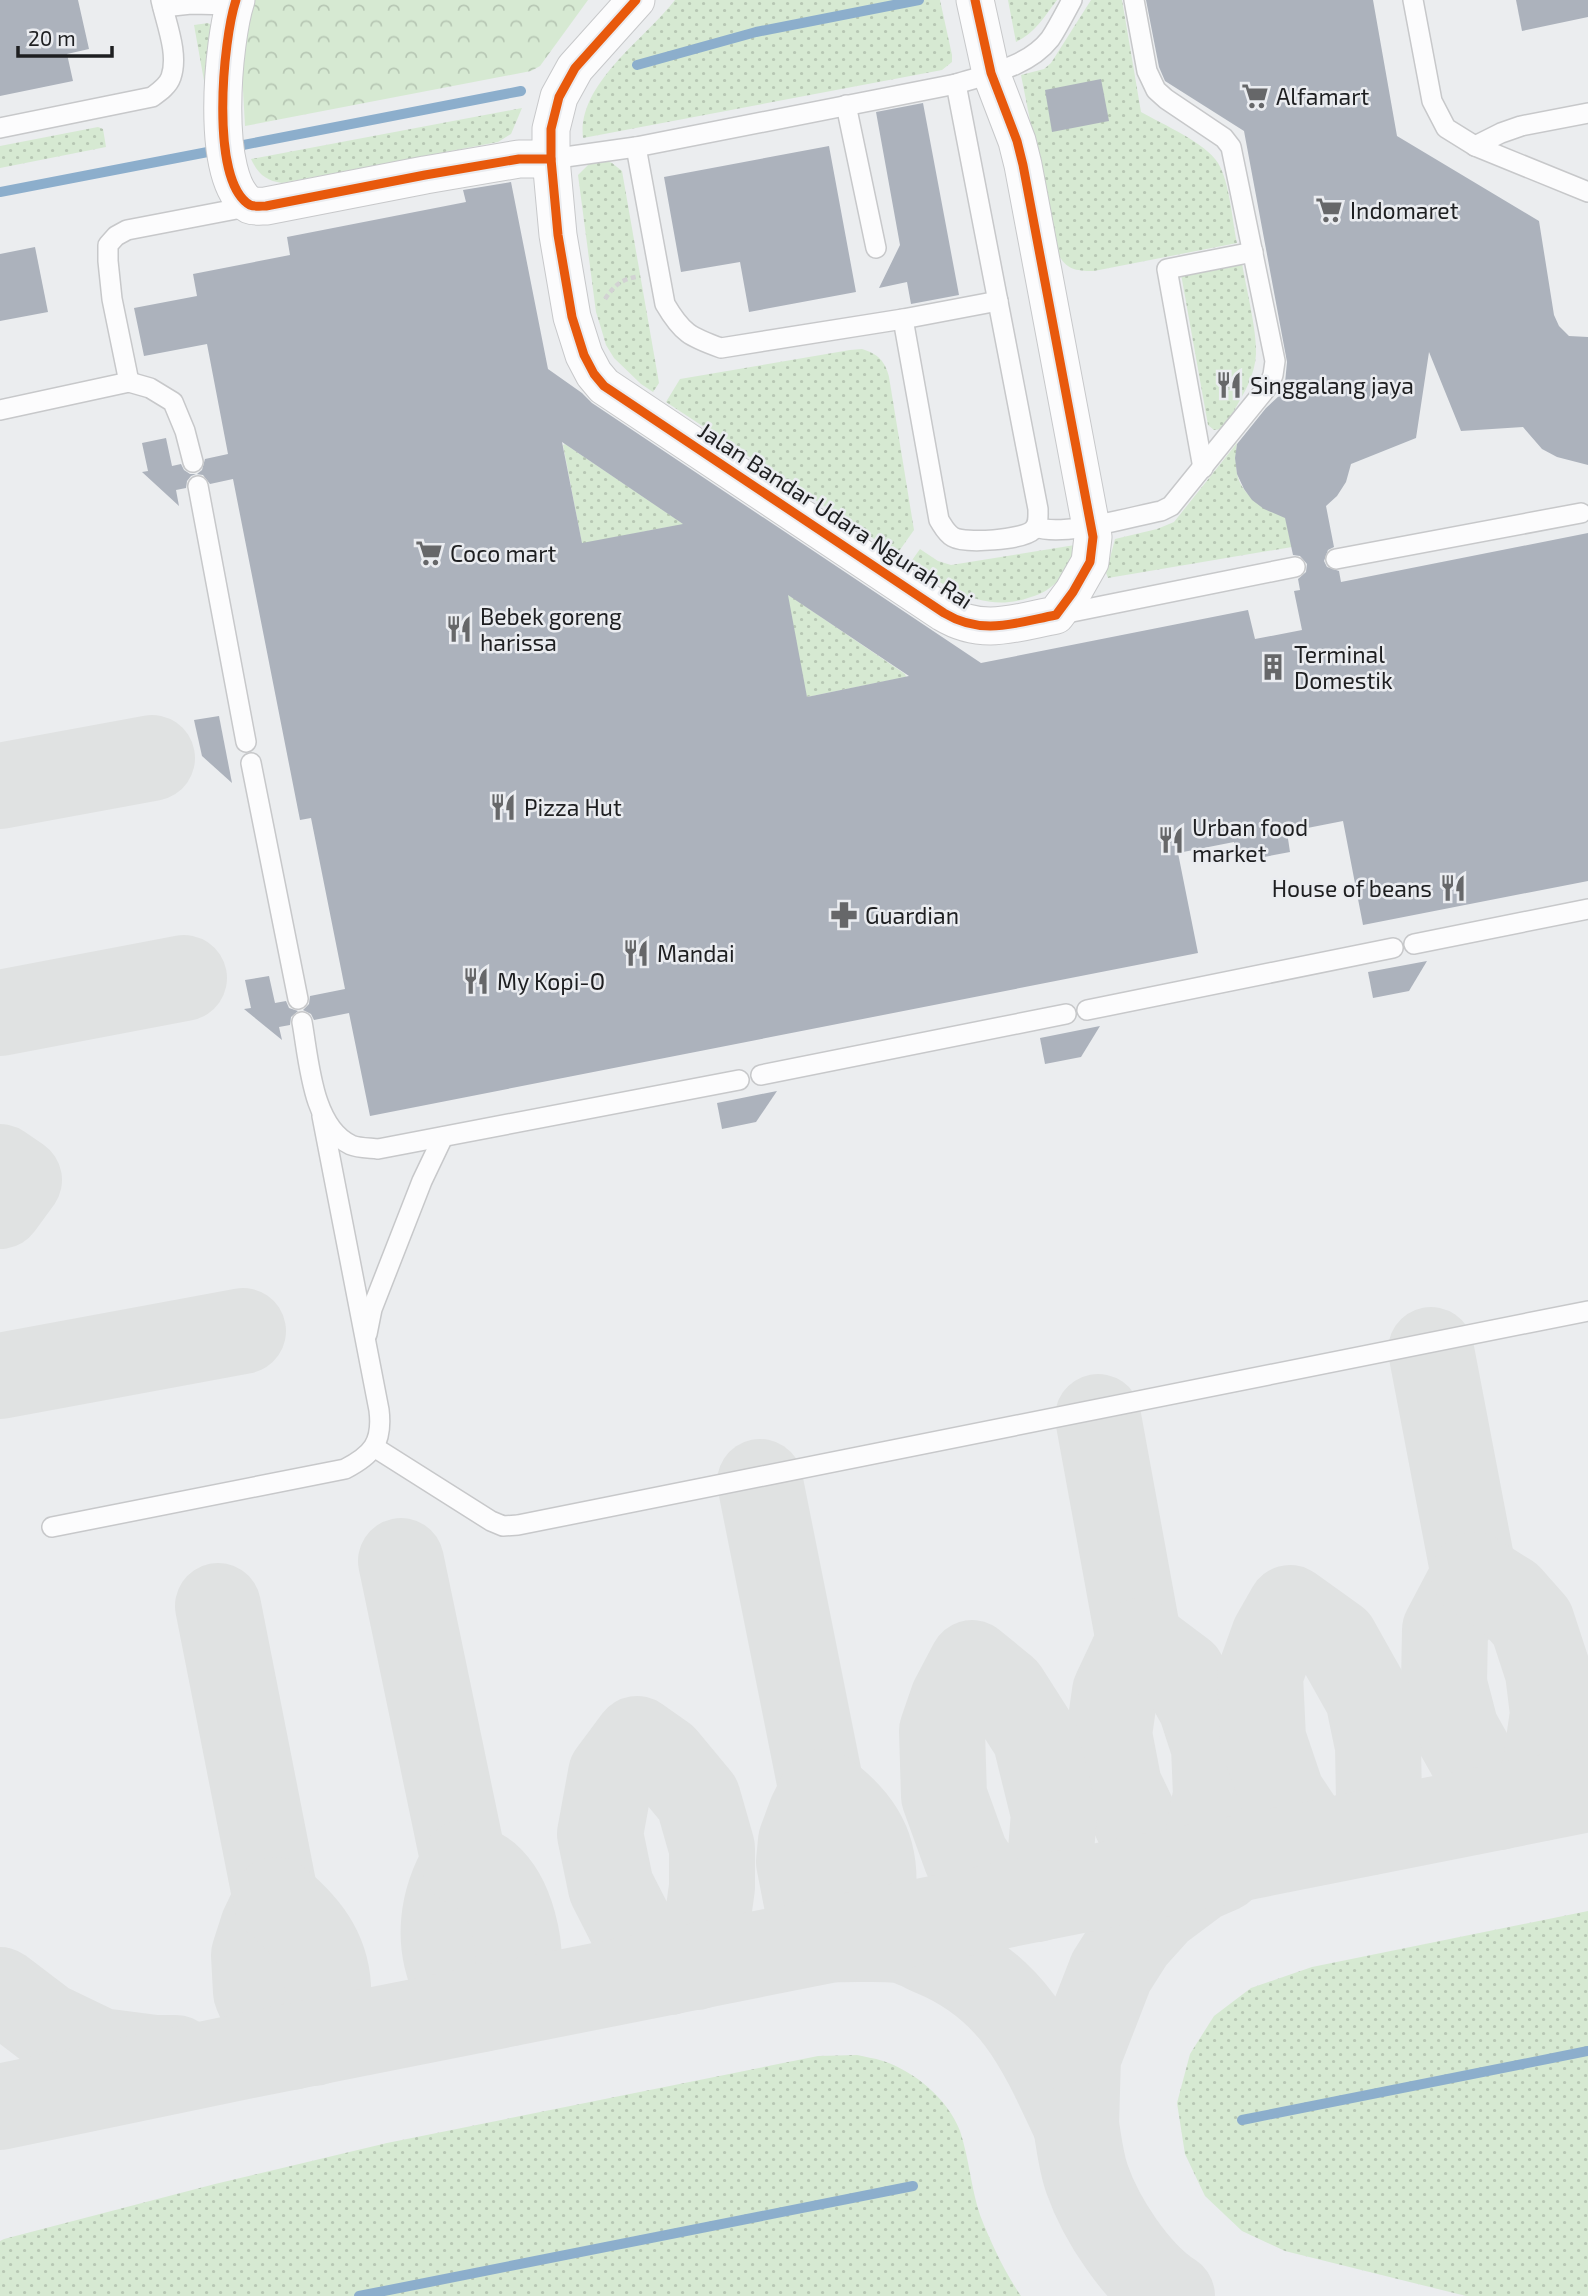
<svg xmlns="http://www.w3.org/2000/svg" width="1588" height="2296" font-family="'Exo 2',sans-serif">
	<defs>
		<pattern id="grass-dots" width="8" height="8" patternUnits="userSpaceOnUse" patternTransform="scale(1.75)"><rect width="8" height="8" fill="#d6e9d2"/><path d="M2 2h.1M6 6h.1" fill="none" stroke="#b7c7b4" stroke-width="1.8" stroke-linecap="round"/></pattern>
		<pattern id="forest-crowns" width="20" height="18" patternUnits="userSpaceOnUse" patternTransform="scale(1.75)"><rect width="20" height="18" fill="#d6e9d2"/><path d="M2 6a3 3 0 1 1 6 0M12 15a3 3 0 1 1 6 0" fill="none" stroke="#b7c7b4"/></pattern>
	</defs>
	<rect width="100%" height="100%" fill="#ebedef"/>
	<g fill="url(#grass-dots)">
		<path d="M675,0h265l12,55v7l-10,8 -359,68c-6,-54 61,-98 92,-138z"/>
		<path d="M1008,0h49c-13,17 -22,33 -41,42z"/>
		<path d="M1091,0h31l19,112c21,12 65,31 77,51 12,20 14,57 19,80l-143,28c-21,0 -28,-2 -38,-20l-35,-176 23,-6 7,-6z"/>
		<path d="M208,23l11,7 -9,84 -16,-89z"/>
		<path d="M522,108l-11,26 -13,8 -216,41c-16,-2 -24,-9 -31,-24z"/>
		<path d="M98,127l5,2 3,18 -106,21v-22z"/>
		<path d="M604,160l8,3 10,8 37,212 -6,9 -12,-8 -27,-26 -8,-13 -5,-17 -5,-16 -18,-137 13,-13z"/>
		<path d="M1242,263c4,25 15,67 14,91 -1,20 -11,38 -21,55 -5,9 -9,21 -21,21l-6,-5 -27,-151z"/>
		<path d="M862,349c16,5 23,12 27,28l25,153 -17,24 -231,-152 14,-23 170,-29z"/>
		<path d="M1237,443c-6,47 11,55 48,73l7,31 -184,31 -2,-5 9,-34 42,-10 17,-7z"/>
		<path d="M565,444l135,91 -6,9 -26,-17 -86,17 -19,-99z"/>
		<path d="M1075,545l4,2c-6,11 -12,24 -20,33 -8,8 -17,14 -28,17 -47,17 -83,-9 -121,-34l10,-14 18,12 13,4z"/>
		<path d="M765,579l140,95 1,3 -99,20z"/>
		<path d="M1588,1911v385h-122l-181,-45 -43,-20 -37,-35 -20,-42 -8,-51 13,-49 24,-38 37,-28 61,-21z"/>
		<path d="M857,2055c8,2 17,3 26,6 31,10 65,38 77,70 9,27 11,57 20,84 11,28 24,56 41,81h-1021v-55l4,-2 211,-55 172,-41 431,-87z"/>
	</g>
	<path fill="url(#forest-crowns)" d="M245,0h343l-48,66 -9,5 -286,55 -5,-90z"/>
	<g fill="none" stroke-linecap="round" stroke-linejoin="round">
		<g stroke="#8caecc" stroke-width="10">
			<path d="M637,65l119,-33 163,-32"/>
			<path d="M233,147l288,-56"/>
			<path d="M0,192l218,-42"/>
			<path d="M1242,2120l346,-69"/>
			<path d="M359,2296l554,-110"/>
		</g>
		<g stroke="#e0e2e2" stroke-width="86">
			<path d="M0,786l152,-28"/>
			<path d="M0,1013l184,-35"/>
			<path d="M0,1167l19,13 -19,26"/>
			<path d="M1431,1350l43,225 -29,55 -1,54 12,46 43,77"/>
			<path d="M0,1376l243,-45"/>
			<path d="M1098,1417l41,224 -24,51 -6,42 10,52 24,50 30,36"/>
			<path d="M760,1482l62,310"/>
			<path d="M401,1561l63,302c-22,37 -28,79 -9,119 5,10 18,19 26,27"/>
			<path d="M1474,1575l35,22 23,26 16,49 5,41 -12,85"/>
			<path d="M218,1606l58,294 -13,27 -9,28 2,37 14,32 22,23"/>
			<path d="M1139,1641l44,33 18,33 13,40 2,48 -14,71"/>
			<path d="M1314,1843l-32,-48 -19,-56 -3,-64 14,-39 16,-28 46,33 32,57 10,48 1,54 -8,32"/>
			<path d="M464,1863c7,4 17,8 23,13 25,22 35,70 31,101 -1,9 -5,18 -7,26"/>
			<path d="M276,1900c33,27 55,56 52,102 -1,13 -9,28 -14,41"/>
			<path d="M998,1906l-32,-49 -22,-61 -2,-65 11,-32 19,-36 33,27 30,47 19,77 -3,36 -14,49"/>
			<path d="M867,1933c13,-63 11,-101 -45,-141l-11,22 -10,27 -2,21 8,41 26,36c18,1 53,-2 70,2 9,2 20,8 29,12 83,34 109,97 144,172l2,-68 33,-85 21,-33 27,-30 40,-30 23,-10"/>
			<path d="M669,1972l-33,-36 -25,-49 -11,-53 11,-60 26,-35 27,19 34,41 14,49v39l-6,44 -9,36"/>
			<path d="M0,1990l46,35 54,26 54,7h22"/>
			<path d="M0,2107l245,-51 1343,-267"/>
			<path d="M1076,2125c3,18 5,37 11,54 14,40 49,94 85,117"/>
		</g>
	</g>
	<g fill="#acb2bc" fill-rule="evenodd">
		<path d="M0,0h78l11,49 -22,5 6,27 -73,15z"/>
		<path d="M1146,0h227l24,136 142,85 15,94 5,11 10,10 19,1v128l-31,-8 -15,-8 -19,-22 -62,4 -32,-79 -13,86 -65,26 -5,18 -9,14 -11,10 8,41 -6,3 -4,11 3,6 12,4 2,11 247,-49v348l-225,44 -20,-104 -56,11 3,20 -52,10 -4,-20 -56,11 20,100 -828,163 -21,-103 -35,7 -3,-6 -8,-4 6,-6 1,-8 35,-7 -34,-171 -11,2 -67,-341 -23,5 -7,-9 -7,-1 -5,2 -4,5 -1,7 -10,2 3,16 -37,-34 6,-1 -6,-28 24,-5 6,28 9,-2 3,6 6,4h7l5,-4 3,-11 23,-5 -21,-110 -63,12 -10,-48 63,-12 -4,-22 97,-19 -3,-18 179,-35 -3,-12 48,-8 37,187 34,24 10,10 389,260 267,-53 7,29 47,-9 -8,-39 6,-1 -2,-11 8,-7 1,-8 -7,-8 -7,-1 -8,-37 -21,-9 -12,-9 -8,-11 -7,-15 -2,-16 2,-14 29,-36 14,-13 5,-12 2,-21 -43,-231 -79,-50 -6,-14zM562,442l121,82 -101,19zM788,595l121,81 -102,21z"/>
		<path d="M1516,0h72v17l-66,14z"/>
		<path d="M1101,79l8,42 -57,11 -7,-42z"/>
		<path d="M923,103l36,192 -48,9 -4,-22 -28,6 21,-43 -24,-133z"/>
		<path d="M829,146l27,146 -107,20 -9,-50 -59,10 -17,-95z"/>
		<path d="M35,247l13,65 -48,9v-67z"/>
		<path d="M219,716l13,67 -30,-27 -8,-36z"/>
		<path d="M1427,961l-18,30 -36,7 -5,-26z"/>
		<path d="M269,976l6,27 11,-2 3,7 9,3 -7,6 -1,8 -11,2 3,13 -38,-31 7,-1 -6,-28z"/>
		<path d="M1100,1026l-19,31 -36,7 -5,-26z"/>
		<path d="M777,1091l-21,31 -34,7 -5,-26z"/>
	</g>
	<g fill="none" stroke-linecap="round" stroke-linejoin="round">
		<defs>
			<g id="lane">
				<path d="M1413,0l19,101 14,27 29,18 113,46"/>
				<path d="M163,7l28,-3 43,1"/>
				<path d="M846,105l30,143"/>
				<path d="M0,128l152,-31c7,-5 16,-11 19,-20 8,-23 -5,-54 -10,-77"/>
				<path d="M1475,146l26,-13 20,-7 67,-13"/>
				<path d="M636,147l29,157c17,29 25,33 56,44l182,-29 95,-18"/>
				<path d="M551,159l85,-12 320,-63c32,-10 72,-17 94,-45 8,-12 15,-26 22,-39"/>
				<path d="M903,319l36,201c4,6 7,13 14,17 12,7 70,3 80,-7 6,-6 5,-13 5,-21l-82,-425"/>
				<path d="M129,382l-17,-83 -4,-38v-16l8,-9 11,-6 125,-24"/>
				<path d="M0,410l129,-28 21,6 23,14 12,29 8,31"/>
				<path d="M1203,468l-36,-199 86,-17"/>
				<path d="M198,486l48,256"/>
				<path d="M1036,527c27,10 94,-10 125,-16l10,-5 98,-121 4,-10 2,-14 -44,-214 -7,-9 -58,-39 -10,-9 -9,-19 -13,-71"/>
				<path d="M1336,559l245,-46"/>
				<path d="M1057,615l238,-48"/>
				<path d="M251,763l47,236"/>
				<path d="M1414,944l174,-35"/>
				<path d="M1087,1010l306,-62"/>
				<path d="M302,1022c7,38 10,105 49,123 7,3 19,3 27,4l361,-69"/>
				<path d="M761,1075l305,-61"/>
				<path d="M367,1334l5,-25 50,-128 21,-44"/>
				<path d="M374,1447l117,74 12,5 15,-1 1070,-214"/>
				<path d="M52,1527l293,-58c27,-14 38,-26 34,-59l-57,-294"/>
			</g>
			<g id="street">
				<path d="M236,0c-13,39 -27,181 14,205 5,2 11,1 16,1l159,-31 94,-16h32"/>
				<path d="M636,0l-61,68 -16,29 -8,32v30l7,76 14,82 12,38 10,19 10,12 340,227c38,23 71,10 112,2l17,-23 17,-30 3,-25 -70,-372 -6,-24 -26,-68 -16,-73"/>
			</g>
		</defs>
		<use href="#lane" stroke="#c7c8ca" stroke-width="22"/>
		<use href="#street" stroke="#c7c8ca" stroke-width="39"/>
		<path stroke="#d2d2d3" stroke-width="4.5" stroke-dasharray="5 3.5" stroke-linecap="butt" d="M605,299c9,-13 15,-19 31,-22"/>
		<use href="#lane" stroke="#fcfcfd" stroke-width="19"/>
		<use href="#street" stroke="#fcfcfd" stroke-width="37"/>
		<defs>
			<g id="cycleway">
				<path d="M236,0c-13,39 -27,181 14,205 5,2 11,1 16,1l159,-31 94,-16h32"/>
				<path d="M636,0l-61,68 -16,29 -8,32v30l7,76 14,82 12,38 10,19 10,12 340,227c38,23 71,10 112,2l17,-23 17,-30 3,-25 -70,-372 -6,-24 -26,-68 -16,-73"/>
			</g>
		</defs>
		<use href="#cycleway" stroke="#eaecf0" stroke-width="13"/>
		<use href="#cycleway" stroke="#e8590c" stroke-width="9"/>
	</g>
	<defs>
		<symbol id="supermarket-bare" viewBox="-9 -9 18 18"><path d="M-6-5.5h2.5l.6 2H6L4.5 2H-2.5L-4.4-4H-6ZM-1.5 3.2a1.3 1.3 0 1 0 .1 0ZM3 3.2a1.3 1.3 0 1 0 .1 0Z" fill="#666769" stroke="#eaecf0" stroke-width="2.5" paint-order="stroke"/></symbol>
		<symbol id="restaurant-bare" viewBox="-9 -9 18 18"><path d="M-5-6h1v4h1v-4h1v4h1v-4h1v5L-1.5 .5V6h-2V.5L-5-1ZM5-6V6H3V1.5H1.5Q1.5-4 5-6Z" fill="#666769" stroke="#eaecf0" stroke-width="2.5" paint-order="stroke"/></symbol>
		<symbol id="building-bare" viewBox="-9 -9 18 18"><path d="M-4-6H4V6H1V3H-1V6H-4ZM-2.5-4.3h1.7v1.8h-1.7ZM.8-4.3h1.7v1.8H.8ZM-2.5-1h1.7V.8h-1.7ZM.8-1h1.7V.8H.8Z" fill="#666769" stroke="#eaecf0" stroke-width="2.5" paint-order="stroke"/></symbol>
		<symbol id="pharmacy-bare" viewBox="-9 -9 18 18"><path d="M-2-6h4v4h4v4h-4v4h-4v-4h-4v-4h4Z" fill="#666769" stroke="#eaecf0" stroke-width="2.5" paint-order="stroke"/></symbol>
	</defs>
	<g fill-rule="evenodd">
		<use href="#supermarket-bare" x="1236" y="77" width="38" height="38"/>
		<use href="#supermarket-bare" x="1310" y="191" width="38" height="38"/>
		<use href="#restaurant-bare" x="1210" y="366" width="38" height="38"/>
		<use href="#supermarket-bare" x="410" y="534" width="38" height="38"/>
		<use href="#restaurant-bare" x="440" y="610" width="38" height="38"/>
		<use href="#building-bare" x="1254" y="648" width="38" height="38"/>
		<use href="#restaurant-bare" x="484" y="788" width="38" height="38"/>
		<use href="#restaurant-bare" x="1152" y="821" width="38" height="38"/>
		<use href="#restaurant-bare" x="1434" y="869" width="38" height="38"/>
		<use href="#pharmacy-bare" x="825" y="896" width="38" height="38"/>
		<use href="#restaurant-bare" x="617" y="934" width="38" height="38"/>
		<use href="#restaurant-bare" x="457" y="962" width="38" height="38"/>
	</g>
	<g text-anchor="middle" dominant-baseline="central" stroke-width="5" stroke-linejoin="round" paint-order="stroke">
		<g font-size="23" fill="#1e1f21" stroke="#eaecf0" text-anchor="start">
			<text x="1276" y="96">Alfamart</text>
			<text x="1350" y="210">Indomaret</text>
			<text x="1250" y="385">Singgalang jaya</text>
			<text x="450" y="553">Coco mart</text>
			<text x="480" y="616">Bebek goreng<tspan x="480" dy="26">harissa</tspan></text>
			<text x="1294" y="654">Terminal<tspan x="1294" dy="26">Domestik</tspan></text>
			<text x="524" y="807">Pizza Hut</text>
			<text x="1192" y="827">Urban food<tspan x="1192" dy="26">market</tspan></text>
			<text x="1432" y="888" text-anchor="end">House of beans</text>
			<text x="865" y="915">Guardian</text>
			<text x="657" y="953">Mandai</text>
			<text x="497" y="981">My Kopi-O</text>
		</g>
		<g font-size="23" fill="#1e1f21" stroke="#eaecf0">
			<text transform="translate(836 515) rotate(33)">Jalan Bandar Udara Ngurah Rai</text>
		</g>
	</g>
	<path d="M18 46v10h94v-10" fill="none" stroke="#1e1f21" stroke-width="3.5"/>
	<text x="28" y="46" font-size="21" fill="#1e1f21" stroke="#eaecf0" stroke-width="5" paint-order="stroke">20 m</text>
</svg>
